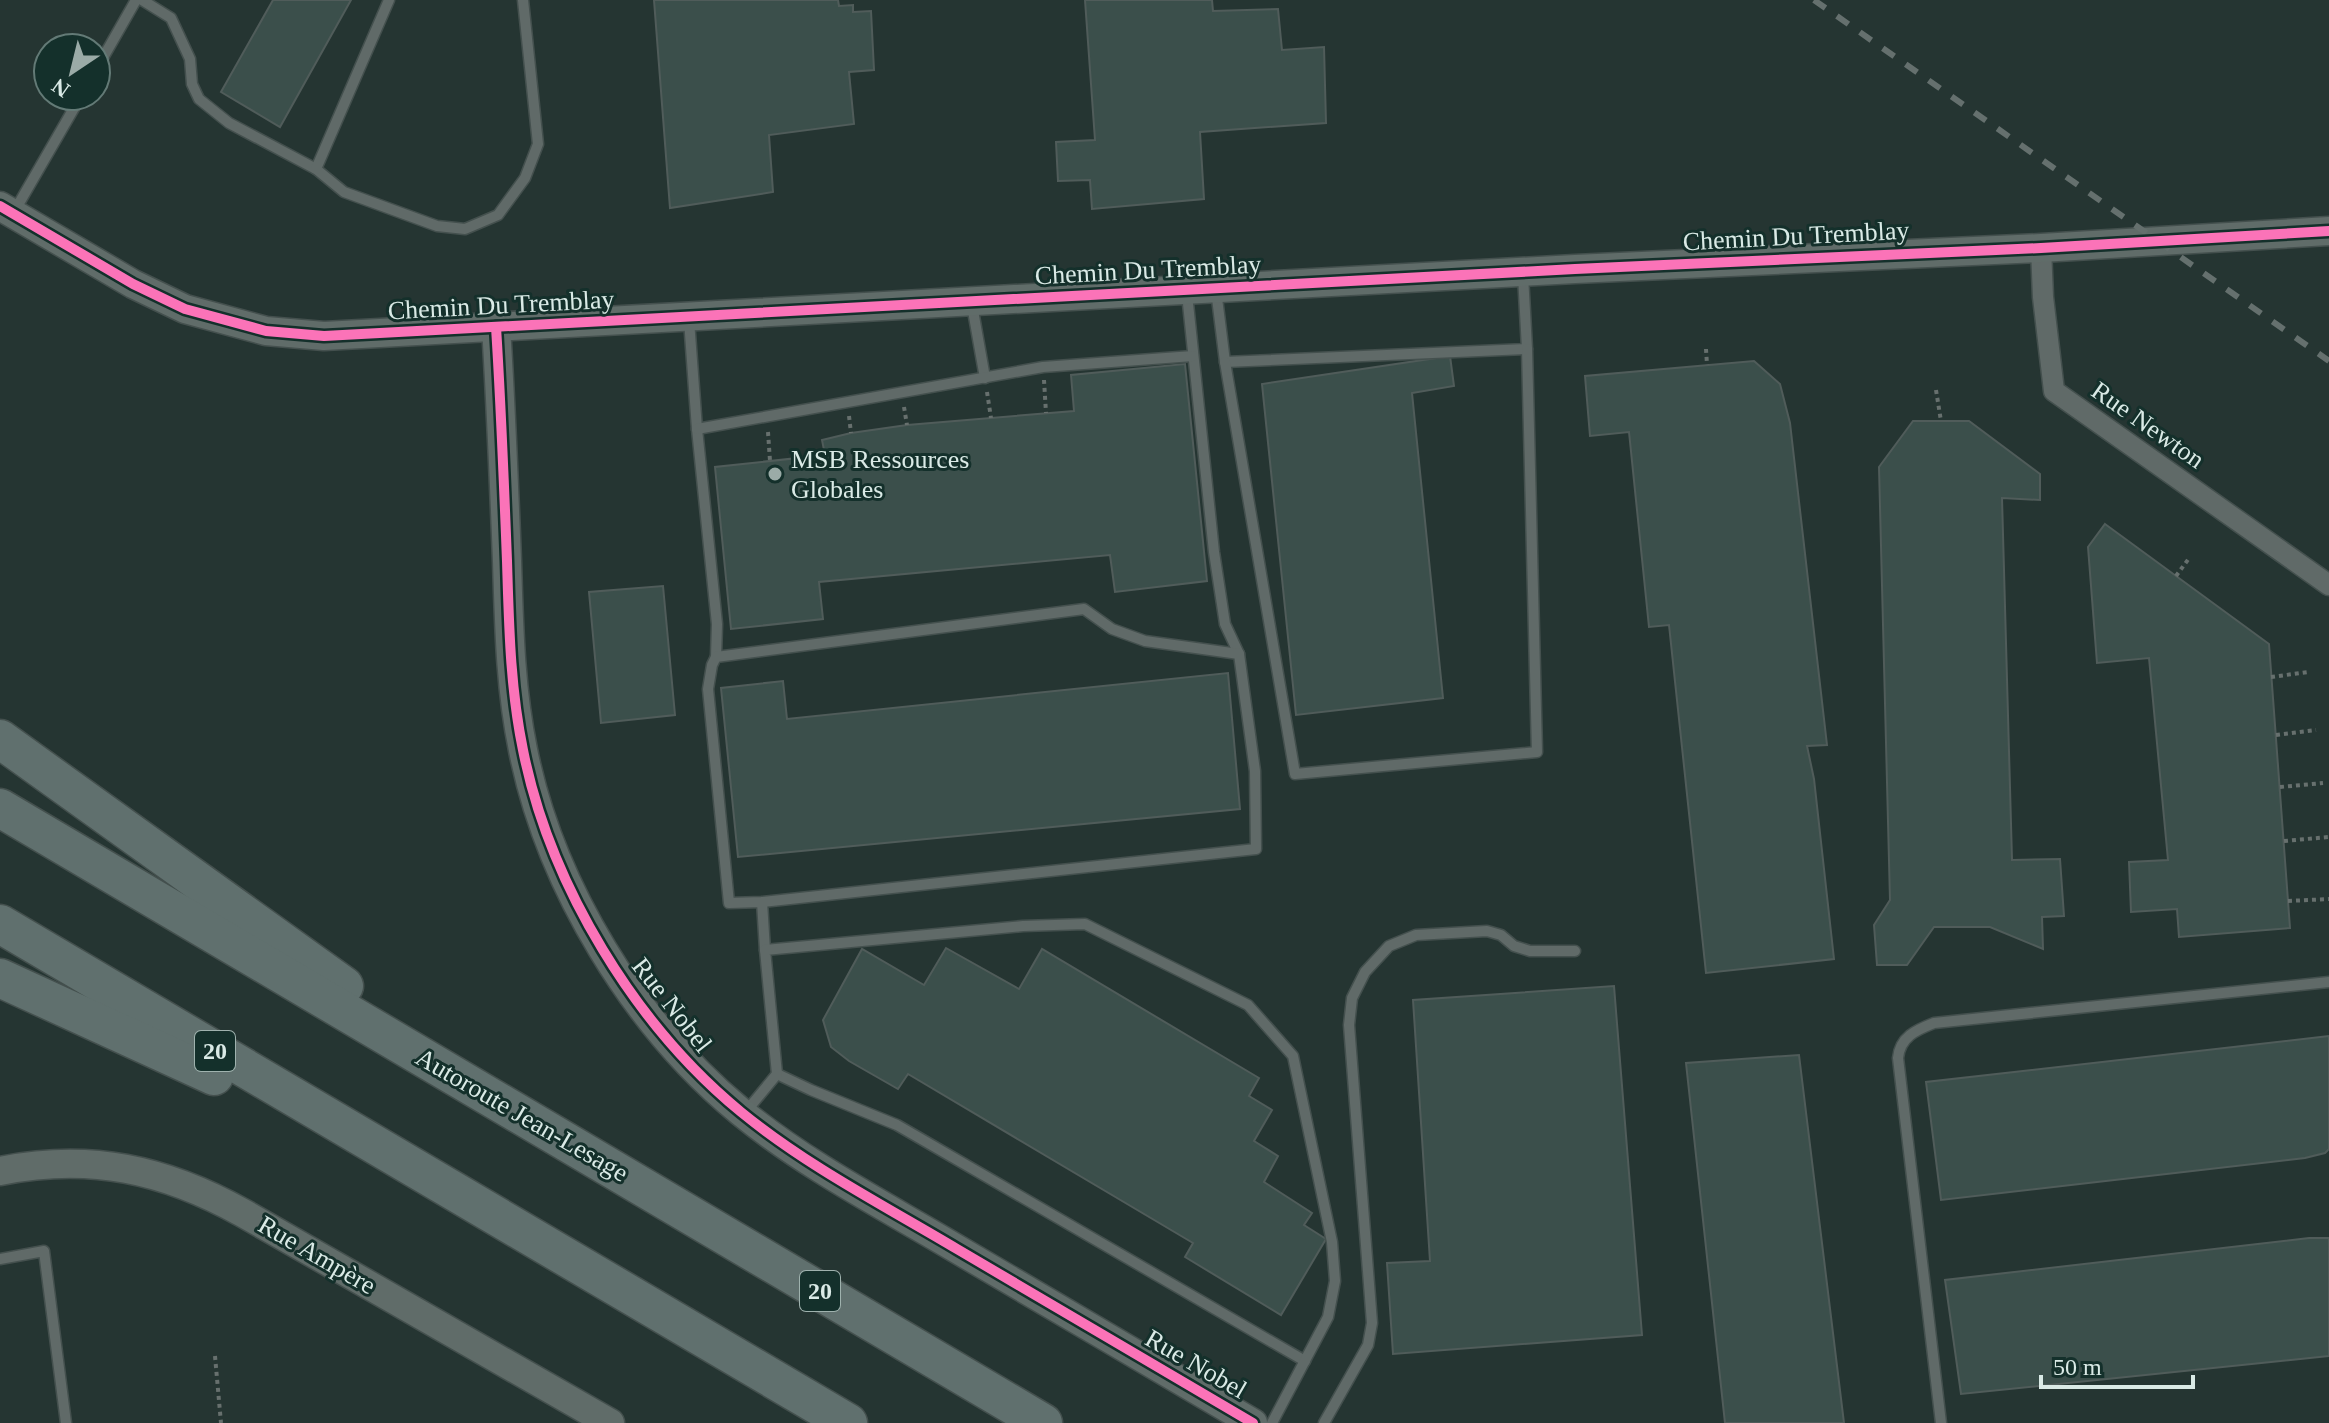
<svg xmlns="http://www.w3.org/2000/svg" width="2329" height="1423" font-family="Georgia,serif">
	<rect width="100%" height="100%" fill="#253532"/>
	<g fill="#3b4f4b" stroke="#505c5a" stroke-width="2">
		<path d="M273,0h78l-71,127 -59,-35z"/>
		<path d="M654,0h184l1,6 14,-1v7l18,-1 3,59 -25,2 5,52 -85,11 4,57 -103,16z"/>
		<path d="M1085,0h127l1,11 65,-2 4,41 42,-3 2,76 -126,9 4,67 -112,10 -2,-29 -32,1 -2,-39 39,-2z"/>
		<path d="M1450,356l4,30 -42,7 31,305 -147,17 -34,-331z"/>
		<path d="M1754,361l26,23 10,39 37,322 -20,1 7,33 20,180 -128,14 -37,-348 -20,2 -20,-195 -39,4 -5,-60z"/>
		<path d="M1185,364l22,217 -92,11 -5,-37 -291,27 4,37 -92,10 -16,-162 110,-12 -3,-15 29,-7 56,-8 167,-14 -3,-36z"/>
		<path d="M1913,421h56l71,53v26l-38,-2 10,362 48,-1 4,57 -22,1 1,32 -53,-22h-56l-27,38h-30l-3,-40 16,-25 -11,-433z"/>
		<path d="M2105,524l164,120 21,284 -111,9 -2,-28 -46,3 -2,-50 39,-2 -19,-202 -52,5 -9,-116z"/>
		<path d="M663,586l12,129 -74,8 -12,-131z"/>
		<path d="M1228,673l12,136 -502,48 -17,-169 62,-7 4,38z"/>
		<path d="M946,948l73,41 23,-40 217,129 -10,18 23,14 -18,31 24,15 -14,26 48,31 -8,12 22,14 -45,76 -96,-58 8,-14 -285,-169 -10,15 -49,-28 -18,-14 -8,-27 39,-71 62,36z"/>
		<path d="M1614,986l28,349 -249,19 -6,-91 43,-2 -17,-261z"/>
		<path d="M2329,1036v113l-4,4 -20,5 -364,42 -15,-118z"/>
		<path d="M1799,1055l45,368h-119l-39,-360z"/>
		<path d="M2309,1238h20v118l-368,38 -16,-114z"/>
	</g>
	<g fill="none" stroke-linecap="round" stroke-linejoin="round">
		<defs>
			<g id="lane">
				<path d="M142,0l29,18 19,41 2,25 7,15 30,24 87,46 28,23 93,34 28,3 33,-14 27,-37 13,-34 -15,-144"/>
				<path d="M96,70l40,-70"/>
				<path d="M316,169l73,-169"/>
				<path d="M14,212l67,-116"/>
				<path d="M1216,290l9,72 302,-13 -4,-74"/>
				<path d="M1187,294l27,258 11,72 14,30"/>
				<path d="M972,305l13,73"/>
				<path d="M689,320l8,109 20,195 -1,33"/>
				<path d="M1225,362l70,412 242,-22 -10,-403"/>
				<path d="M697,429l346,-62 150,-11"/>
				<path d="M762,902l-33,1 -21,-214 4,-24 4,-8 368,-48 28,20 33,12 94,13 16,117 1,78 -494,53 3,48"/>
				<path d="M777,1074l34,16 86,35 408,236"/>
				<path d="M744,1114l33,-40 -12,-124 258,-24 62,-2 163,81 45,51 39,186 3,39 -7,36 -56,106"/>
				<path d="M0,1259l44,-8 22,172"/>
				<path d="M1324,1423l44,-78 4,-22 -23,-298 3,-27 13,-26 24,-26 27,-11 71,-4 14,4 13,11 16,5h45"/>
				<path d="M1941,1423l-43,-365c2,-21 18,-28 36,-35l395,-41"/>
			</g>
			<path id="street" d="M2041,248l2,49 11,94 275,194"/>
			<g id="secondary">
				<path d="M0,206l133,78 52,25 81,22 58,5 1251,-67 466,-21 288,-17"/>
				<path d="M496,327c5,78 8,156 11,234 2,64 3,126 16,189 27,135 112,275 218,362 66,54 144,94 216,137 99,58 197,116 296,174"/>
				<path d="M0,1171c90,-18 164,-2 243,42l367,210"/>
			</g>
			<g id="highway">
				<path d="M0,739l344,247"/>
				<path d="M0,808l1043,615"/>
				<path d="M0,924l848,499"/>
				<path d="M0,978l214,98"/>
			</g>
		</defs>
		<use href="#lane" stroke="#44504e" stroke-width="13"/>
		<use href="#street" stroke="#44504e" stroke-width="23"/>
		<use href="#secondary" stroke="#44504e" stroke-width="31"/>
		<use href="#highway" stroke="#44504e" stroke-width="41"/>
		<g stroke="#67706e" stroke-width="4" stroke-dasharray="4 4" stroke-linecap="butt">
			<path d="M1706,349l1,16"/>
			<path d="M1044,380l2,33"/>
			<path d="M1936,390l5,31"/>
			<path d="M987,392l4,26"/>
			<path d="M904,407l3,18"/>
			<path d="M849,416l2,17"/>
			<path d="M768,432l2,29"/>
			<path d="M2176,576l14,-19"/>
			<path d="M2271,677l37,-5"/>
			<path d="M2276,735l40,-5"/>
			<path d="M2280,787l43,-4"/>
			<path d="M2284,841l45,-4"/>
			<path d="M2288,901l41,-2"/>
			<path d="M215,1356l6,67"/>
		</g>
		<use href="#lane" stroke="#606a68" stroke-width="10"/>
		<use href="#street" stroke="#606a68" stroke-width="20"/>
		<use href="#secondary" stroke="#606c69" stroke-width="28"/>
		<use href="#highway" stroke="#60706e" stroke-width="38"/>
		<path stroke="#65706e" stroke-width="6" stroke-dasharray="14 14" stroke-linecap="butt" d="M1814,0l515,361"/>
		<defs>
			<g id="cycleway">
				<path d="M0,206l133,78 52,25 81,22 58,5 1251,-67 466,-21 288,-17"/>
				<path d="M496,327c5,78 8,156 11,234 2,64 3,126 16,189 27,135 112,275 218,362 66,54 144,94 216,137 99,58 197,116 296,174"/>
			</g>
		</defs>
		<use href="#cycleway" stroke="#14302b" stroke-width="15"/>
		<use href="#cycleway" stroke="#fb73b8" stroke-width="10"/>
	</g>
	<circle fill="#9baba7" stroke="#14302b" stroke-width="3" cx="775" cy="474" r="8"/>
	<g text-anchor="middle" dominant-baseline="central" stroke-width="6" stroke-linejoin="round" paint-order="stroke">
		<g fill="#14302b" stroke="#9fb2ae" stroke-width="2">
			<rect x="195" y="1031" width="40" height="40" rx="6"/>
			<rect x="800" y="1271" width="40" height="40" rx="6"/>
		</g>
		<g font-size="24" font-weight="bold" fill="#daeae6">
			<text x="215" y="1051">20</text>
			<text x="820" y="1291">20</text>
		</g>
		<g font-size="26" fill="#daeae6" stroke="#14302b">
			<text transform="translate(1796 236) rotate(-3)">Chemin Du Tremblay</text>
			<text transform="translate(1148 270) rotate(-3)">Chemin Du Tremblay</text>
			<text transform="translate(501 305) rotate(-3)">Chemin Du Tremblay</text>
			<text transform="translate(2148 425) rotate(35)">Rue Newton</text>
			<text transform="translate(672 1005) rotate(52)">Rue Nobel</text>
			<text transform="translate(522 1115) rotate(30)">Autoroute Jean-Lesage</text>
			<text transform="translate(317 1255) rotate(30)">Rue Ampère</text>
			<text transform="translate(1196 1364) rotate(30)">Rue Nobel</text>
		</g>
		<g font-size="26" fill="#daeae6" stroke="#14302b" text-anchor="start">
			<text x="791" y="459">MSB Ressources<tspan x="791" dy="30">Globales</tspan></text>
		</g>
	</g>
	<g transform="translate(72 72) rotate(215)"><circle r="38" fill="#14302b" stroke="#637a76" stroke-width="2"/>
	<path d="M0-6L14 30L0 20L-14 30Z" fill="#9baba7"/>
	<text y="-12" font-size="22" font-weight="bold" text-anchor="middle" fill="#daeae6">N</text>
	</g>
	<path d="M2041 1375v12h152v-12" fill="none" stroke="#daeae6" stroke-width="4"/>
	<text x="2053" y="1375" font-size="24" fill="#daeae6" stroke="#14302b" stroke-width="6" paint-order="stroke">50 m</text>
</svg>
